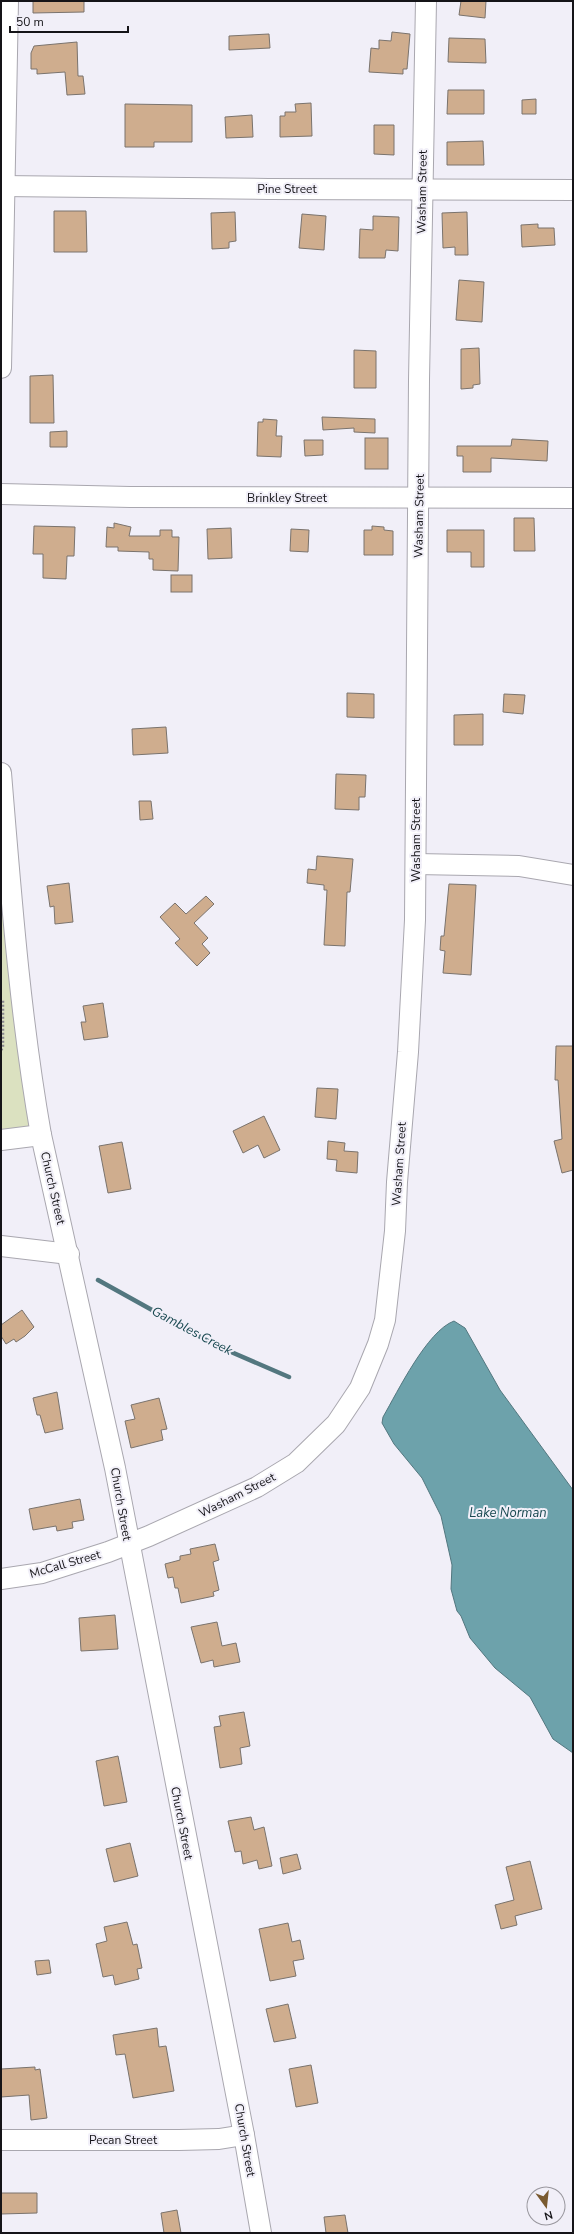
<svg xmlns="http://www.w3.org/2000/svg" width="574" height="2234" font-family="'Nunito Sans',sans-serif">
	<rect width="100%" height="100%" fill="#f1eff8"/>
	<path fill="#dbe1c0" d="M1,825l40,310 -40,5z"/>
	<path fill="#6da2ab" stroke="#53777f" d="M454,1321l11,7 35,62 73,100v263l-20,-14 -23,-42 -35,-29 -25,-30 -9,-22 -4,-5 -6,-22 1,-24 -11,-49 -19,-38 -28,-34 -12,-21 1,-6c15,-26 44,-86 71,-96z"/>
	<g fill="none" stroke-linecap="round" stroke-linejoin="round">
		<path stroke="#53777f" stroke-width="4.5" d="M98,1280l117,65 74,32"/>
	</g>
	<g fill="#cfad8e" stroke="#7a736d">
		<path d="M33,1h51v11l-51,1z"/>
		<path d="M461,1h25l-1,17 -26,-3z"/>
		<path d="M392,32l18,2 -3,35h-4v5l-34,-2 2,-24 8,1v-9l12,1z"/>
		<path d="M269,34l1,14 -41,2v-14z"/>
		<path d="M449,38l36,1 1,24 -38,-1z"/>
		<path d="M77,42l1,34h5l2,18 -18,1 -2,-23 -28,2v-5h-6v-16l3,-7z"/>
		<path d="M448,90h36v24h-37z"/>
		<path d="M536,99v15h-14v-14z"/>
		<path d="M311,103l1,33 -32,1v-21h5v-4h11l-1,-8z"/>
		<path d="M125,104l67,1v37h-38v5h-29z"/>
		<path d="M252,115l1,22 -27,1 -1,-21z"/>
		<path d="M374,125h20v30l-20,-1z"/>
		<path d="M483,141l1,24h-37v-23z"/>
		<path d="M54,211h32l1,41h-33z"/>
		<path d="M235,212l1,29 -7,1v6l-17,1 -1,-36z"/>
		<path d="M467,212l1,43h-13v-8l-12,1 -1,-35z"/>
		<path d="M302,214l24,2 -2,34 -25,-2z"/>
		<path d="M373,216l26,1 -1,34 -12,-1 -1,8h-26l1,-29 13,1z"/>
		<path d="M538,224v4h16l1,17 -33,2 -1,-22z"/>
		<path d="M459,280l25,2 -2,40 -26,-2z"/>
		<path d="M479,348l1,36 -7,1v3l-12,1v-40z"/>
		<path d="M354,350l22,1v37h-22z"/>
		<path d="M53,375l1,48h-24v-47z"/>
		<path d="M322,417l53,2v14l-21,-1v-4l-31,2z"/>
		<path d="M263,419l14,1 -1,16h6l-1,21 -24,-1 1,-34h5z"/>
		<path d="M67,431v16h-17v-15z"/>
		<rect x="365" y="438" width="23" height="31"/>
		<path d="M512,439l36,2 -1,20 -56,-3v14h-28v-16h-6v-10h54z"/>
		<path d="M304,440h19v15l-18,1z"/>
		<path d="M514,518h20l1,33h-21z"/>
		<path d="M114,523l17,4 -2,9h31v-6h12v7h7l-1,34 -25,-1v-11h-4v-7l-31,-1v-4h-12l1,-20 7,1z"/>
		<path d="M34,526l41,1 -1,29h-7l-1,23 -23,-1v-24h-10z"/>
		<path d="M372,526l12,1v3l9,1v24h-29v-25h8z"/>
		<path d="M231,528l1,30 -24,1 -1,-30z"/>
		<path d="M291,529l18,1 -1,22 -18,-1z"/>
		<path d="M447,530h37v37h-13v-15h-24z"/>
		<rect x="171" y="575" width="21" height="17"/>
		<path d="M347,693l27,1v24l-27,-1z"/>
		<path d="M504,694l21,1 -2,19 -20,-2z"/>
		<path d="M483,714v31h-29v-30z"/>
		<path d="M166,727l2,26 -35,2 -1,-26z"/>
		<path d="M336,774l30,1 -1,22h-6v13l-24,-1z"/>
		<path d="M139,801h12l2,18 -13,1z"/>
		<path d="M317,856l36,3 -3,33h-3l-2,54 -21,-1 3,-55h-3v-5l-17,-2 1,-14 8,1z"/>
		<path d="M69,883l4,39 -18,2 -1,-18 -4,1 -3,-21z"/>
		<path d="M449,884l27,1 -5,90 -28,-2 2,-22 -5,-1 1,-14h3z"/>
		<path d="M206,896l8,8 -20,19 14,15 -6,6 8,9 -13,13 -22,-23 5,-4 -20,-22 15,-14 11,11z"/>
		<path d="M103,1003l5,34 -24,3 -3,-18h5l-3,-16z"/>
		<path d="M556,1046h17v124l-11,3 -8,-32 8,-2 -4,-59h-3z"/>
		<path d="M317,1088l21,1 -2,30 -21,-2z"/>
		<path d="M264,1116l16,34 -16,8 -6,-13 -15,8 -10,-22z"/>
		<path d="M328,1141l17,2 -1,8 14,1 -1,21 -21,-2 1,-11 -10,-1z"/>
		<path d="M122,1142l9,47 -23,4 -9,-47z"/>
		<path d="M22,1310l12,17 -9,9 -9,6 -2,-3 -8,5 -5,-8v-11z"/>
		<path d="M57,1392l6,37 -18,4 -5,-18h-3l-4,-17z"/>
		<path d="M159,1398l8,31 -6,1 2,10 -32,8 -6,-27 10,-2 -4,-14z"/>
		<path d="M80,1499l4,21 -12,2 1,6 -16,3 -1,-5 -23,4 -4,-21z"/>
		<path d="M215,1544l4,16 -6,2 6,28 -6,2 1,4 -33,7 -3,-15h-3l-2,-11 -5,1 -3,-14 15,-4v-4l11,-2 -1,-5z"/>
		<path d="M115,1615l3,34 -37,2 -2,-33z"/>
		<path d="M217,1622l5,24 14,-3 4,19 -26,5 -1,-7 -12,3 -10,-36z"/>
		<path d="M244,1712l6,34 -10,2 2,16 -22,4 -6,-41 7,-1 -2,-10z"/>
		<path d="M118,1756l9,46 -23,4 -8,-45z"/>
		<path d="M251,1817l3,13 10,-3 8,39 -13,3 -2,-9 -14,4 -2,-13 -6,1 -7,-31z"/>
		<path d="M130,1843l8,33 -24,6 -8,-33z"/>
		<path d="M297,1854l4,15 -18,5 -3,-16z"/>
		<path d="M530,1861l12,48 -27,7 2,9 -16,4 -6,-24 19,-5 -8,-33z"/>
		<path d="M127,1922l6,23 4,-1 5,24 -5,1 2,10 -24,6 -2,-10 -10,2 -7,-33 11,-3 -3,-14z"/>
		<path d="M288,1923l4,19 8,-2 4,19 -11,2 3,15 -26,5 -11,-52z"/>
		<path d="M49,1960l2,13 -14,2 -2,-14z"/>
		<path d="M288,2004l8,34 -22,4 -8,-33z"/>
		<path d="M157,2028l2,19 7,-1 8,45 -41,7 -8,-44 -9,1 -3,-20z"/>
		<path d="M311,2065l7,38 -22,4 -7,-38z"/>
		<path d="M35,2067v3l5,-1 7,49 -16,2 -2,-25 -28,2v-28z"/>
		<path d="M1,2193h36v20l-36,1z"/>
		<path d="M177,2210l4,23h-17l-3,-20z"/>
		<path d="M345,2215l3,18h-22l-2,-16z"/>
	</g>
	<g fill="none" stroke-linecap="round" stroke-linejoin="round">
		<defs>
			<g id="minor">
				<path d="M1,186l267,3 305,1"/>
				<path d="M1,368l7,-367"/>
				<path d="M1,494l129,3 443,1"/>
				<path d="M1,773c10,121 19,243 40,362l74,333 129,667 17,98"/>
				<path d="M416,864l103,2 54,9"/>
				<path d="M1,1140l40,-5"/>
				<path d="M1,1246l68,8"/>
				<path d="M1,1579l41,-6 66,-21 41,-16 108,-49 39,-24 40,-39 24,-36 18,-44 7,-24 10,-89 2,-49 11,-130 7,-132 4,-540 7,-379"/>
				<path d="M1,2140h178l40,-1 25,-4"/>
			</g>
		</defs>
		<use href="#minor" stroke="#a9a7af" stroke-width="22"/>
		<path stroke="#88878d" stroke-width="2.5" stroke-dasharray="2 2" stroke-linecap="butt" d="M1,1050l2,-2v-48"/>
		<use href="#minor" stroke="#fff" stroke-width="20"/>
	</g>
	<g text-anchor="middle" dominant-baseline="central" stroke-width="4" stroke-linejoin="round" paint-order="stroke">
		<g font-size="12" fill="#151418" stroke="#f1eff8">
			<text x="287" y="189">Pine Street</text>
			<text transform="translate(422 192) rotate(-89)">Washam Street</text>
			<text x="287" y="498">Brinkley Street</text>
			<text transform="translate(419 516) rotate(-89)">Washam Street</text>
			<text transform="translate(416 840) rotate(-90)">Washam Street</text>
			<text transform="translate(399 1164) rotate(-86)">Washam Street</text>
			<text transform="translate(53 1188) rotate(77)">Church Street</text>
			<text transform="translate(237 1495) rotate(-27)">Washam Street</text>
			<text transform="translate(121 1504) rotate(80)">Church Street</text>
			<text transform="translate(65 1564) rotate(-16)">McCall Street</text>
			<text transform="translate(182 1823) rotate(79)">Church Street</text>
			<text x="123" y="2140">Pecan Street</text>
			<text transform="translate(245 2140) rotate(80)">Church Street</text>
		</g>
		<g font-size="13" font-style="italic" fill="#184850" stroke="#f1eff8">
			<text transform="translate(192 1331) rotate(28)">Gambles Creek</text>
			<text x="508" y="1513">Lake Norman</text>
		</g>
	</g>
	<rect width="574" height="2234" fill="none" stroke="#151418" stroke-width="4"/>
	<g transform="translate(546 2206) rotate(165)"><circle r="19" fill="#f1eff8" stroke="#99979e"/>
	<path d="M0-3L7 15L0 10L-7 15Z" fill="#7a5a30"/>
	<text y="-6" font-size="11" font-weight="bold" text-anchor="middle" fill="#151418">N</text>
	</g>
	<path d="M10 26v6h118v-6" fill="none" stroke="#151418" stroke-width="2"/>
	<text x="16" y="26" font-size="12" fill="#151418" stroke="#f1eff8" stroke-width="3" paint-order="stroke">50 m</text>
</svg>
